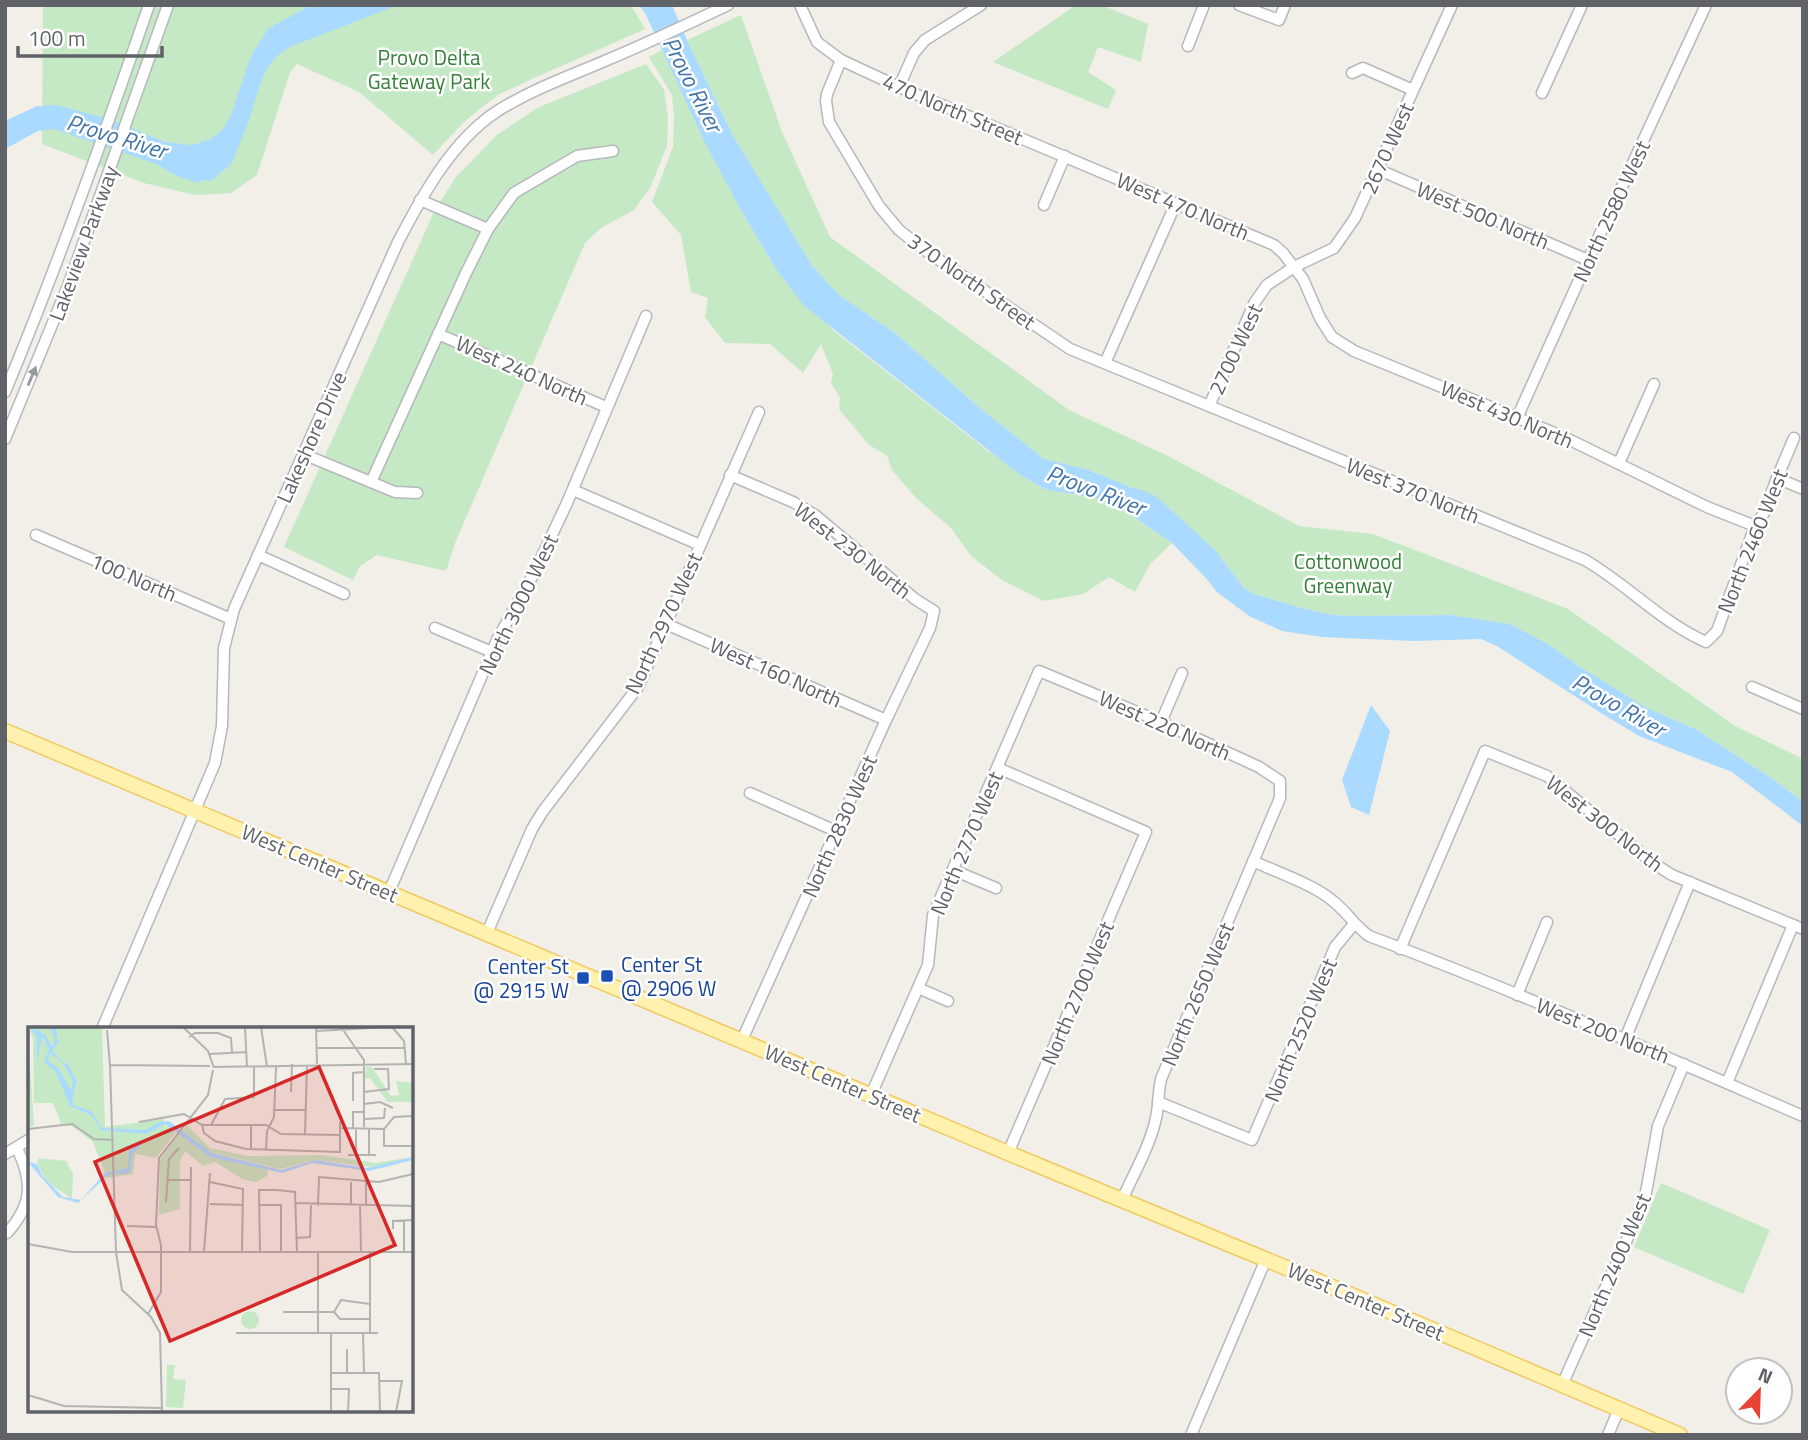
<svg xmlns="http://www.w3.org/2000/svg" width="1808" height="1440" font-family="'Titillium Web',sans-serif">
	<rect width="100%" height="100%" fill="#f1efe8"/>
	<g fill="#c5e8c5">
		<path d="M43,5h588l14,24 -113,50 -34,16 -17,13 -18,15 -30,32 -74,-63 -62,-28 -7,8 -33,103 -26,18 -36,2 -51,-12 -102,-39z"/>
		<path d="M1076,5h25l47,19 -7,38 -43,-15 -10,25 28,18 -8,19 -115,-47z"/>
		<path d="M741,15l41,117 48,105 239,173 99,46 131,70 74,8 195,75 167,117 68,33v43l-30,-23 -76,-49 -50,-22 -70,-43 -29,-21 -38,-20 -59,-9 -96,1 -23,-1 -34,-8 -44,-13 -10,-6 -29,-38 -36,-32 -8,-9 -29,-19 -12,-3 -41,-17 -45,-11 -63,-50 -86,-76 -56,-38 -14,-13 -12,-15 -68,-111 -13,-22 -45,-94z"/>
		<path d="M662,50l80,162 34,57 14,16 44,46 154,120 17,11 14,12 25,15 65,12 63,42 -22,21 -15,28 -26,-15 -26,17 -39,7 -42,-21 -31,-24 -20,-28 -35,-30 -24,-28 -5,-14 -19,-12 -29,-35 1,-12 -9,-14 2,-9 -12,-30 -18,29 -33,-29 -45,-1 -20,-26 3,-19 -17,-6 -10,-57 -29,-33 21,-55 1,-31 -2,-21 -23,-38z"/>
		<path d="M646,64l18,26 4,27 -1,29 -17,42 -16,22 -33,18 -16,15 -130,300 -9,28 -69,-16 -17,11 -7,14 -69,-33 150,-335 21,-34 42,-43 40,-27z"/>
		<path d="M1661,1183l109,47 -27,64 -109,-47z"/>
	</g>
	<g fill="#aadaff">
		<path d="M311,5h87l-108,42c-25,14 -29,34 -37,60 -5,18 -13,35 -20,53l-2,4 -20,17 -8,-1 -5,3 -21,-7 -21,-12 -102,-35 -16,2 -33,18v-28l32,-15 19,-1 56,15 53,22 26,3 18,-5 13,-10 8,-12 21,-62 18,-28z"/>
		<path d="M639,5h33l15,35 45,94 81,133 26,28 56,38 86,76 63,50 45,11 41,17 12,3 15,7 58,53 29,38 10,6 44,13 34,8 23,1 96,-1 59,9 38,20 29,21 70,43 50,22 76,49 30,23v24l-71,-54 -93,-36 -38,-23 -104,-67 -16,-7 -68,2 -91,-4 -40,-6 -33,-15 -32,-24 -13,-16 -32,-33 -62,-42 -66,-12 -25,-15 -215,-168 -28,-37 -34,-57 -36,-67 -61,-132z"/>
		<path d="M1371,705l19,26 -21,84 -18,-8 -9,-27z"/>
	</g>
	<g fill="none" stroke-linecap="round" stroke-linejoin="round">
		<defs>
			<g id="minor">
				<path d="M800,5l17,37 24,18 58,27 375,158 9,8 20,26 17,39 12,19 22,14 210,86 143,70 48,19"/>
				<path d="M1239,5l40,15 6,-15"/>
				<path d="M1188,46l16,-41"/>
				<path d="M841,60l-14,34 -1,7 3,21 50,84 20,24 24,19 147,100 515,211c43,25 76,62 121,82l11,-11 38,-105 9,-13 13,-35 17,-40"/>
				<path d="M1352,73l11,-5 50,22"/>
				<path d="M899,87l15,-34 11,-13 56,-35"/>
				<path d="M1542,93l40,-88"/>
				<path d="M1377,169l211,91"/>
				<path d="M420,200l68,29"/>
				<path d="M1044,205l21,-49"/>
				<path d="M438,334l168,73"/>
				<path d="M1105,363l71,-160"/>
				<path d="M5,392c53,-127 99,-256 144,-387"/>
				<path d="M1209,406l46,-104 12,-17 27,-18 40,-19 21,-30 97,-213"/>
				<path d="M1517,418l71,-158 118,-255"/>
				<path d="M5,439l63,-153 100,-281"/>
				<path d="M303,454l92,38 22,1"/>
				<path d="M1619,463l35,-79"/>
				<path d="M730,475l63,27 22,13 100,84 19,12 -4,17 -44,92 -144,320"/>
				<path d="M1777,478l26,11"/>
				<path d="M371,482l95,-209 22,-44 26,-36 63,-37 36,-5"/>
				<path d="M573,490l127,55"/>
				<path d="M36,535l195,84"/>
				<path d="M258,555l86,39"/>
				<path d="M666,624l220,96"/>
				<path d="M435,628l57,24"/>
				<path d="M1752,687l51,22"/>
				<path d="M1161,722l21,-49"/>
				<path d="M998,768l148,64 -138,321"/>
				<path d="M750,793l88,39"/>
				<path d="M1253,861c25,12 60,23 80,40 14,11 22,25 36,35 147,55 290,118 434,180"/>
				<path d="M953,870l43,18"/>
				<path d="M389,892l108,-252 36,-65 34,-72 79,-187"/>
				<path d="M487,933l45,-104 11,-18 95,-124 121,-275"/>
				<path d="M1400,949l85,-198 62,25 106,87 19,12 131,54"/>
				<path d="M918,988l30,13"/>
				<path d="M1517,995l30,-73"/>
				<path d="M102,1029l113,-266 7,-37 2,-78 10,-39 164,-367c24,-46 54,-101 98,-130 34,-22 74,-36 111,-52 41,-17 81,-36 121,-55"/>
				<path d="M1625,1039l65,-157"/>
				<path d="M1727,1083l66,-158"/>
				<path d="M871,1095l57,-130 5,-50 106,-244 122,51 98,45 21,14v17l-119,281c-3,13 -2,26 -5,39 -6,28 -22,55 -34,82"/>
				<path d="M1158,1102l94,38 83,-193 19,-23"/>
				<path d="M5,1154l25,-15"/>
				<path d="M7,1233c26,-29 26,-51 10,-85"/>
				<path d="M1562,1385l63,-141 20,-46 13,-72 26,-62"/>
				<path d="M1191,1435l75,-176"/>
				<path d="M1608,1435l11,-26"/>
			</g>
			<path id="major" d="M5,731l1003,422 315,130 357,152"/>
		</defs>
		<use href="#minor" stroke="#b5b8bc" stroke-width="13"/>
		<use href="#major" stroke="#f2c960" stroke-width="17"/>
		<use href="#minor" stroke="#fff" stroke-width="10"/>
		<use href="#major" stroke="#fff2af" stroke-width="14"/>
	</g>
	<defs><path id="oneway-solid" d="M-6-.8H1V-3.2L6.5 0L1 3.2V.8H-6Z" transform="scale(1.75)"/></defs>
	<use fill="#979a9d" href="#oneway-solid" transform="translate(32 376) rotate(-67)"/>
	<g fill="#1a4fb4" stroke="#fff" stroke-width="2.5">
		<rect x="600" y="969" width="14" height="14" rx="3.5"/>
		<rect x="576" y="971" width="14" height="14" rx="3.5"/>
	</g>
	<g text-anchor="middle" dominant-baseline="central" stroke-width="5" stroke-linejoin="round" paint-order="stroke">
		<g font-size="21" fill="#348238" stroke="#fff">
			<text x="429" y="57">Provo Delta<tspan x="429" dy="24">Gateway Park</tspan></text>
			<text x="1348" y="561">Cottonwood<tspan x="1348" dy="24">Greenway</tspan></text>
		</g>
		<g font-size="21" fill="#5f6368" stroke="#fff">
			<text transform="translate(953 109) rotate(23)">470 North Street</text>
			<text transform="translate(1387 148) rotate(-66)">2670 West</text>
			<text transform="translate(1183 206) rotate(23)">West 470 North</text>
			<text transform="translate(1611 211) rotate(-65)">North 2580 West</text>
			<text transform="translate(1483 215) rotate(23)">West 500 North</text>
			<text transform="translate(83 243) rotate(-70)">Lakeview Parkway</text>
			<text transform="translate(972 281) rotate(35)">370 North Street</text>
			<text transform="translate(1235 349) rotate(-65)">2700 West</text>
			<text transform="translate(522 370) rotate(24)">West 240 North</text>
			<text transform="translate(1507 414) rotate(23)">West 430 North</text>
			<text transform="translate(311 437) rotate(-66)">Lakeshore Drive</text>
			<text transform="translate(1413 490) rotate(22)">West 370 North</text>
			<text transform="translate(1752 541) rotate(-68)">North 2460 West</text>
			<text transform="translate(853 550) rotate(38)">West 230 North</text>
			<text transform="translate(134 577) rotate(23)">100 North</text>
			<text transform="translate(518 604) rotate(-64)">North 3000 West</text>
			<text transform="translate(663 623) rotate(-65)">North 2970 West</text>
			<text transform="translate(776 672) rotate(24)">West 160 North</text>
			<text transform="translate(1165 725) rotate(24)">West 220 North</text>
			<text transform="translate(1605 823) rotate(38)">West 300 North</text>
			<text transform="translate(839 826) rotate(-66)">North 2830 West</text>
			<text transform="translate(966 843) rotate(-67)">North 2770 West</text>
			<text transform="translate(320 863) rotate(23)">West Center Street</text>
			<text transform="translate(1077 993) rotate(-67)">North 2700 West</text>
			<text transform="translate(1197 994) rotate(-67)">North 2650 West</text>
			<text transform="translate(1300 1030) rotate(-67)">North 2520 West</text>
			<text transform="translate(1603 1030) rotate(22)">West 200 North</text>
			<text transform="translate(843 1083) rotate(23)">West Center Street</text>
			<text transform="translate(1614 1265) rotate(-67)">North 2400 West</text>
			<text transform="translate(1366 1301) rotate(23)">West Center Street</text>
		</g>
		<g font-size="21" fill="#164399" stroke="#fff" text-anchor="start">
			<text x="621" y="964">Center St<tspan x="621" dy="24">@ 2906 W</tspan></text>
			<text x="569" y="966" text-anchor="end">Center St<tspan x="569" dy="24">@ 2915 W</tspan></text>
		</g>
		<g font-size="23" font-style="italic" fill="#4174aa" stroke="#fff">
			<text transform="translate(693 84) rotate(63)">Provo River</text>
			<text transform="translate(117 136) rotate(17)">Provo River</text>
			<text transform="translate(1096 490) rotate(21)">Provo River</text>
			<text transform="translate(1619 705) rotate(30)">Provo River</text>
		</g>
	</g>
	<g transform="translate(28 1027)">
		<rect width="385" height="385" fill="#f1efe8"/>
		<path d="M0,0h74l3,100 59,-8v5l12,8 -20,26 -21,-4 -2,20 -26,4 -14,-36 -21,-16h-10l-9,-23h-19l-1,-66zM0,9l6,89 -6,2zM338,40h6l19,29 8,-1 -3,-14 17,2v19h-25l-18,-24 -5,1zM159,98l23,23 39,8 72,-1 55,8 37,-6 -34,11 -64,-8 -35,9 -70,-17 -28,-21zM151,106l32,24 58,11 -2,8 -11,6 -12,-2 -29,-18 -12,4 -18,-15 -5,10v48l-21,6 1,-55zM11,131l27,3 7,13 -1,25 -26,-18 -9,-18zM213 293a9 9 0 1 1 18 0a9 9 0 1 1-18 0ZM139,338h8l-2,14 13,1 -3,28 -17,-1z" fill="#c5e8c5"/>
		<path d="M2,0h3l12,8 7,12 3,-9 -6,-11h7l2,16 -6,8 17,16 -19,-14 -2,8 10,7 14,24 1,13 18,6 11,17 44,2 13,-8 10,-1 43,32 69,17 34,-10 52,8 46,-11v3l-44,11 -57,-8 -30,10 -72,-16 -45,-33 -19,10 -45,-4 -10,-15 -21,-9 -14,-34 -12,-10 5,-13 -7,-13 -5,27v-26zM111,114h6l-13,13 -2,19 -22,2 -30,28 -20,-6 -30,-35 9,2 6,13 20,20 18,3 24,-27 23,-5 1,-17z" fill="#aadaff"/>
		<path fill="none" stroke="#aadaff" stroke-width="3.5" d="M37,36l10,18 -4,15"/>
		<path fill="none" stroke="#b3b3b1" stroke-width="2" d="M155,0l25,24 6,17M217,0l2,40M233,0l6,40M288,0l1,37M313,0l23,33v67M364,0l12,14 2,23M79,3l3,36M288,4l74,-4M161,10l6,-4h23l13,5 1,14M288,21h89M182,27l37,-2M82,38l100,1M186,40l199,-3M263,65l1,-28M335,65l26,-3 -1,-20h-14M325,74v-28l11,-1M336,77l16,-2 13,6M247,83h30M385,89l-19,1 -10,12v17h29M336,92l20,-1 1,-10M111,95l45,-8 18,11h64l15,9 59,1M174,98l2,8 11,8 31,8 94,3v-30M183,98l14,-26 29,-2v-30M312,101l44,1M325,101v-16h10M328,101v27M341,101v27M0,102l44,-5 22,15 20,1M277,107l2,-69M223,122v-24M238,122l1,-18 7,-14 2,-50M320,128h28M139,153h24M182,155l33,7 -1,63M323,155v23M338,155v23M138,175l3,-43 10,-11M268,176l117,3M182,177l33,1M231,178h22v47M332,178l1,47M290,179l1,-29 60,5 34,-8M376,193v31M99,199l29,1M365,202v-8l20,-1M268,211l14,-1 1,-32M0,217l44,8h44l-6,-187M162,225l1,-85M176,225l6,-79M232,225l-1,-62h18l18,2 2,60M290,225v82M342,225v80M255,285h51M306,285l7,-12 29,4M306,285l6,7h30M120,287l13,-22v-47l-5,-20 3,-67 49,-63 5,-25M208,306h142M335,307l1,39M302,346h49l1,39M319,346v-24M351,354h23l-6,31M302,362h19l-1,23M0,368l36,11 98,2M134,385l-2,-79 -9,-16 -29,-27 -6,-38h297M303,385v-78"/>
		<path fill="#d62828" fill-opacity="0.15" stroke="#d62828" stroke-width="3.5" d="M291,40l76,178 -225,96 -75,-179z"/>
		<rect width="385" height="385" fill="none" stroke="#5f6368" stroke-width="3.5"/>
	</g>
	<rect width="1808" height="1440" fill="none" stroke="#5f6368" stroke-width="14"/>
	<g transform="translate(1759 1391) rotate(23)"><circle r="33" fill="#ffffff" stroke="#bfc1c3" stroke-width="2"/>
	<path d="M0-5L12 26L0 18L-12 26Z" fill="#ea4335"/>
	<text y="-10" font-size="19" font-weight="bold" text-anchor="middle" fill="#5f6368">N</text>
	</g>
	<path d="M18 46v10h144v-10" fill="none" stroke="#5f6368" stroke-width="3.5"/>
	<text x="28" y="46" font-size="21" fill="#5f6368" stroke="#ffffff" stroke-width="5" paint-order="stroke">100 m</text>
</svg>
